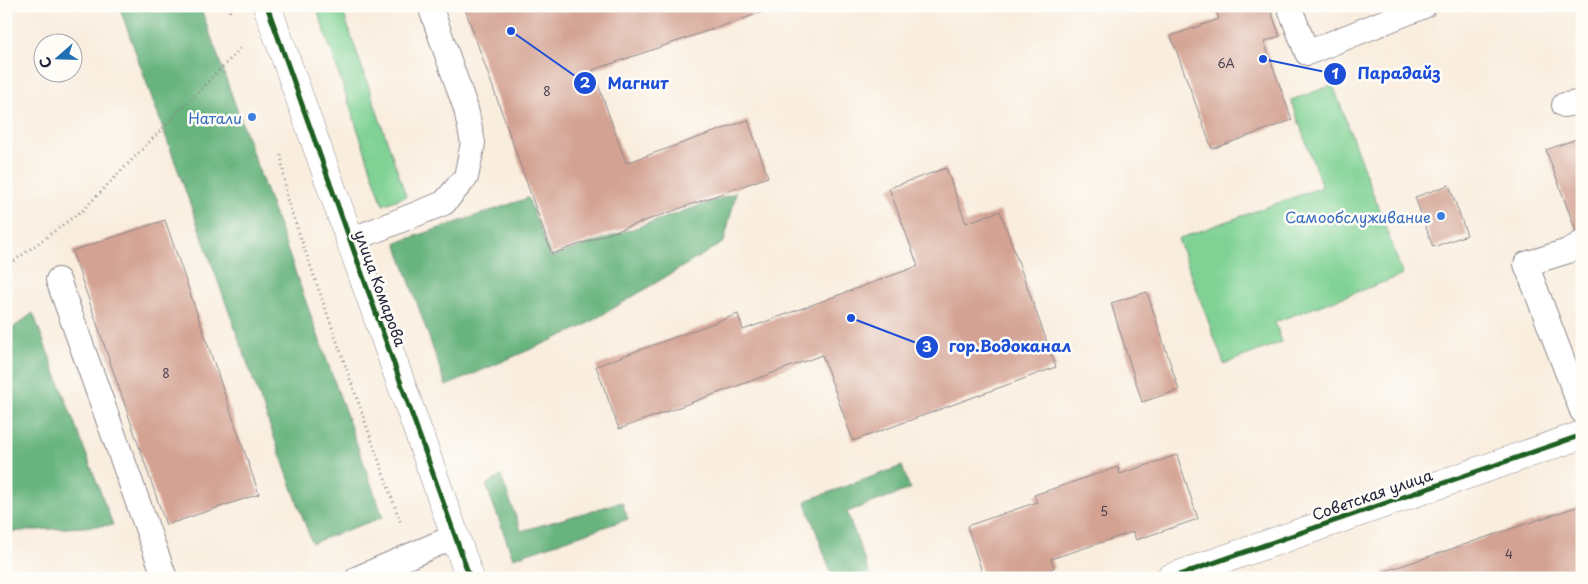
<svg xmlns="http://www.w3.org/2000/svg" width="1588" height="584" font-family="'Playpen Sans',sans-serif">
	<rect width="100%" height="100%" fill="#fdfcf7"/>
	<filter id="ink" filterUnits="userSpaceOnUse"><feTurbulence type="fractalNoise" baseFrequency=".02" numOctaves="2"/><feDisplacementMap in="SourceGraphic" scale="10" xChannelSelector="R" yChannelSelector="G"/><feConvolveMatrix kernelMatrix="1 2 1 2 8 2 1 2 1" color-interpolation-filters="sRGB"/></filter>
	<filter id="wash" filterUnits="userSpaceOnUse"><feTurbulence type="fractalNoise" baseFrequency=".0096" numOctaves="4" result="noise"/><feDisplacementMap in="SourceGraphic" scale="20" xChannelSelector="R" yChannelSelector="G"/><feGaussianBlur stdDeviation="1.12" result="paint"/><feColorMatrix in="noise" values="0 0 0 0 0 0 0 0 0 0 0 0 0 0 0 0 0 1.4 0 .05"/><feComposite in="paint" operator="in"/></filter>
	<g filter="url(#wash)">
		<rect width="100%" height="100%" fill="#f9edde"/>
		<g fill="#80d294" stroke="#517a68">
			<path d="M316,6h25l65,190 -23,9z"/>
			<path d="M1333,85l70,190 -128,47 7,20 -58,22 -46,-125 144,-52 -31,-87z"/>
		</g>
		<g fill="#68b47e" stroke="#456b5c">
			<path d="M119,6h81l183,511 -71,26z"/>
			<path d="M736,193l-12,49 -142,85 -136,59 -50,-143 132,-45 23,59z"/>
			<path d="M33,313l80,212 -107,7v-199z"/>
			<path d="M902,466l8,23 -63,23 24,66h-38l-28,-77z"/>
			<path d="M501,476l20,55 101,-29 6,17 -115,39 -27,-73z"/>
		</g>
		<g id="blocks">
			<g fill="#d3a292">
				<path d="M464,6h298l1,6 -170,58 33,93 122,-43 20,57 -216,77z"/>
				<path d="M1214,6h55l11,30 -16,6 28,78 -80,29 -41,-113 48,-17z"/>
				<path d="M1582,137v92l-6,2 -30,-81z"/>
				<path d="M946,168l20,55 34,-12 56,156 -203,74 -31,-86 -203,74 -23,-63 142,-52 5,16 175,-64 -29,-78z"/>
				<path d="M1449,185l18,50 -34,12 -18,-50z"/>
				<path d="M165,220l94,274 -93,31 -94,-274z"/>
				<path d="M1147,292l32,98 -37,12 -31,-99z"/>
				<path d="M1177,455l21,64 -62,21 -3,-8 -82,27 3,9 -29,10h-41l-17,-52 70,-24 -3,-7 84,-28 2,7z"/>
				<path d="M1582,505v73h-198l-1,-6z"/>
			</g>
		</g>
	</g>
	<g filter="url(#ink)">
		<use href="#blocks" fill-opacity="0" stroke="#8e888c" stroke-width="1"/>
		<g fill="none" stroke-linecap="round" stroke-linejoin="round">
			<defs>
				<g id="lane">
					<path d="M1289,6l18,47 117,-47"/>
					<path d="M1564,105l18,-3"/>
					<path d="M351,240l93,-37 22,-26 7,-34 -7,-34 -36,-103"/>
					<path d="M1582,243l-14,8 -42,13 56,147"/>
					<path d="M58,280l107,298"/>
					<path d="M358,578l98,-42"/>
				</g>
				<path id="street" d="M1170,578l412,-143"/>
				<path id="secondary" d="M267,6l203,572"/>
			</defs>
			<use href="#lane" stroke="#8e888c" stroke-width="26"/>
			<use href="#street" stroke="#8e888c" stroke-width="29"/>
			<use href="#secondary" stroke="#8e888c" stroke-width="29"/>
			<g stroke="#8e888c" stroke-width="3" stroke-dasharray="1 4" stroke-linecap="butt">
				<path d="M228,6l3,9"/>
				<path d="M281,155l6,44 114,325"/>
				<path d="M6,267l77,-57 160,-164"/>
			</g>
			<use href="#lane" stroke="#fff" stroke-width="24"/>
			<use href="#street" stroke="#fff" stroke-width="28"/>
			<use href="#secondary" stroke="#fff" stroke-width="28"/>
			<defs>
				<g id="cycleway">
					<path d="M267,6l203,572"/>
					<path d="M1170,578l412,-143"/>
				</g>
			</defs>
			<use href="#cycleway" stroke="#fdfcf7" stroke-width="8"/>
			<use href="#cycleway" stroke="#1b5e20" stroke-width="5"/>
		</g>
	</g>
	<g fill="#3f7fe0" stroke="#fdfcf7" stroke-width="2">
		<circle cx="252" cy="117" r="5"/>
		<circle cx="1441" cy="216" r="5"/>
	</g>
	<g text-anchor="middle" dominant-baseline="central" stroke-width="5" stroke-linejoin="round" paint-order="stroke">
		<g font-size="12" fill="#4e4251">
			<text x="1226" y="63">6А</text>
			<text x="547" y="91">8</text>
			<text x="166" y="373">8</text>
			<text x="1104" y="511">5</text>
			<text x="1509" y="554">4</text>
		</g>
		<g font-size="15" fill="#366cbe" stroke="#fdfcf7" text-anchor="end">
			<text x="242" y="117">Натали</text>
			<text x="1431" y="216">Самообслуживание</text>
		</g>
		<g font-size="15" fill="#22223b" stroke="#fdfcf7">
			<text transform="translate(381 288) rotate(70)">улица Комарова</text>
			<text transform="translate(1372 494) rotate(-19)">Советская улица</text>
		</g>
	</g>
	<path fill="none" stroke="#1d4ed8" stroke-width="2" d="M1263 59L1335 74M511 31L585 83M851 318L927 347"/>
	<g fill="#1d4ed8" stroke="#fdfcf7" stroke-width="2">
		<circle cx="1263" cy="59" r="5"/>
		<circle cx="511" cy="31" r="5"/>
		<circle cx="851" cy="318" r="5"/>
		<circle cx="1335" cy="74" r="12"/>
		<circle cx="585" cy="83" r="12"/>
		<circle cx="927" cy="347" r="12"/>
	</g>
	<g font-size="15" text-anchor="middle" font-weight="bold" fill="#fff">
		<text x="1335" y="79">1</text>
		<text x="585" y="88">2</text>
		<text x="927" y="352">3</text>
	</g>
	<g font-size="16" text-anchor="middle" font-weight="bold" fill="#1d4ed8" stroke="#fdfcf7" stroke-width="5" stroke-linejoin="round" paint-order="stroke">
		<text x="1399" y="79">Парадайз</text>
		<text x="638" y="89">Магнит</text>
		<text x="1010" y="352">гор.Водоканал</text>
	</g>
	<rect width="1588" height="584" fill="none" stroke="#fdfcf7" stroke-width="25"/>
	<g transform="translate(58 58) rotate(250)"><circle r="24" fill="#fdfcf7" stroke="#a5a5ac"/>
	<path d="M0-4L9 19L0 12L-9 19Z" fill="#1f6fb2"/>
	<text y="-8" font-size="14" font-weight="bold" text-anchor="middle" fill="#22223b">С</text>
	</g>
</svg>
